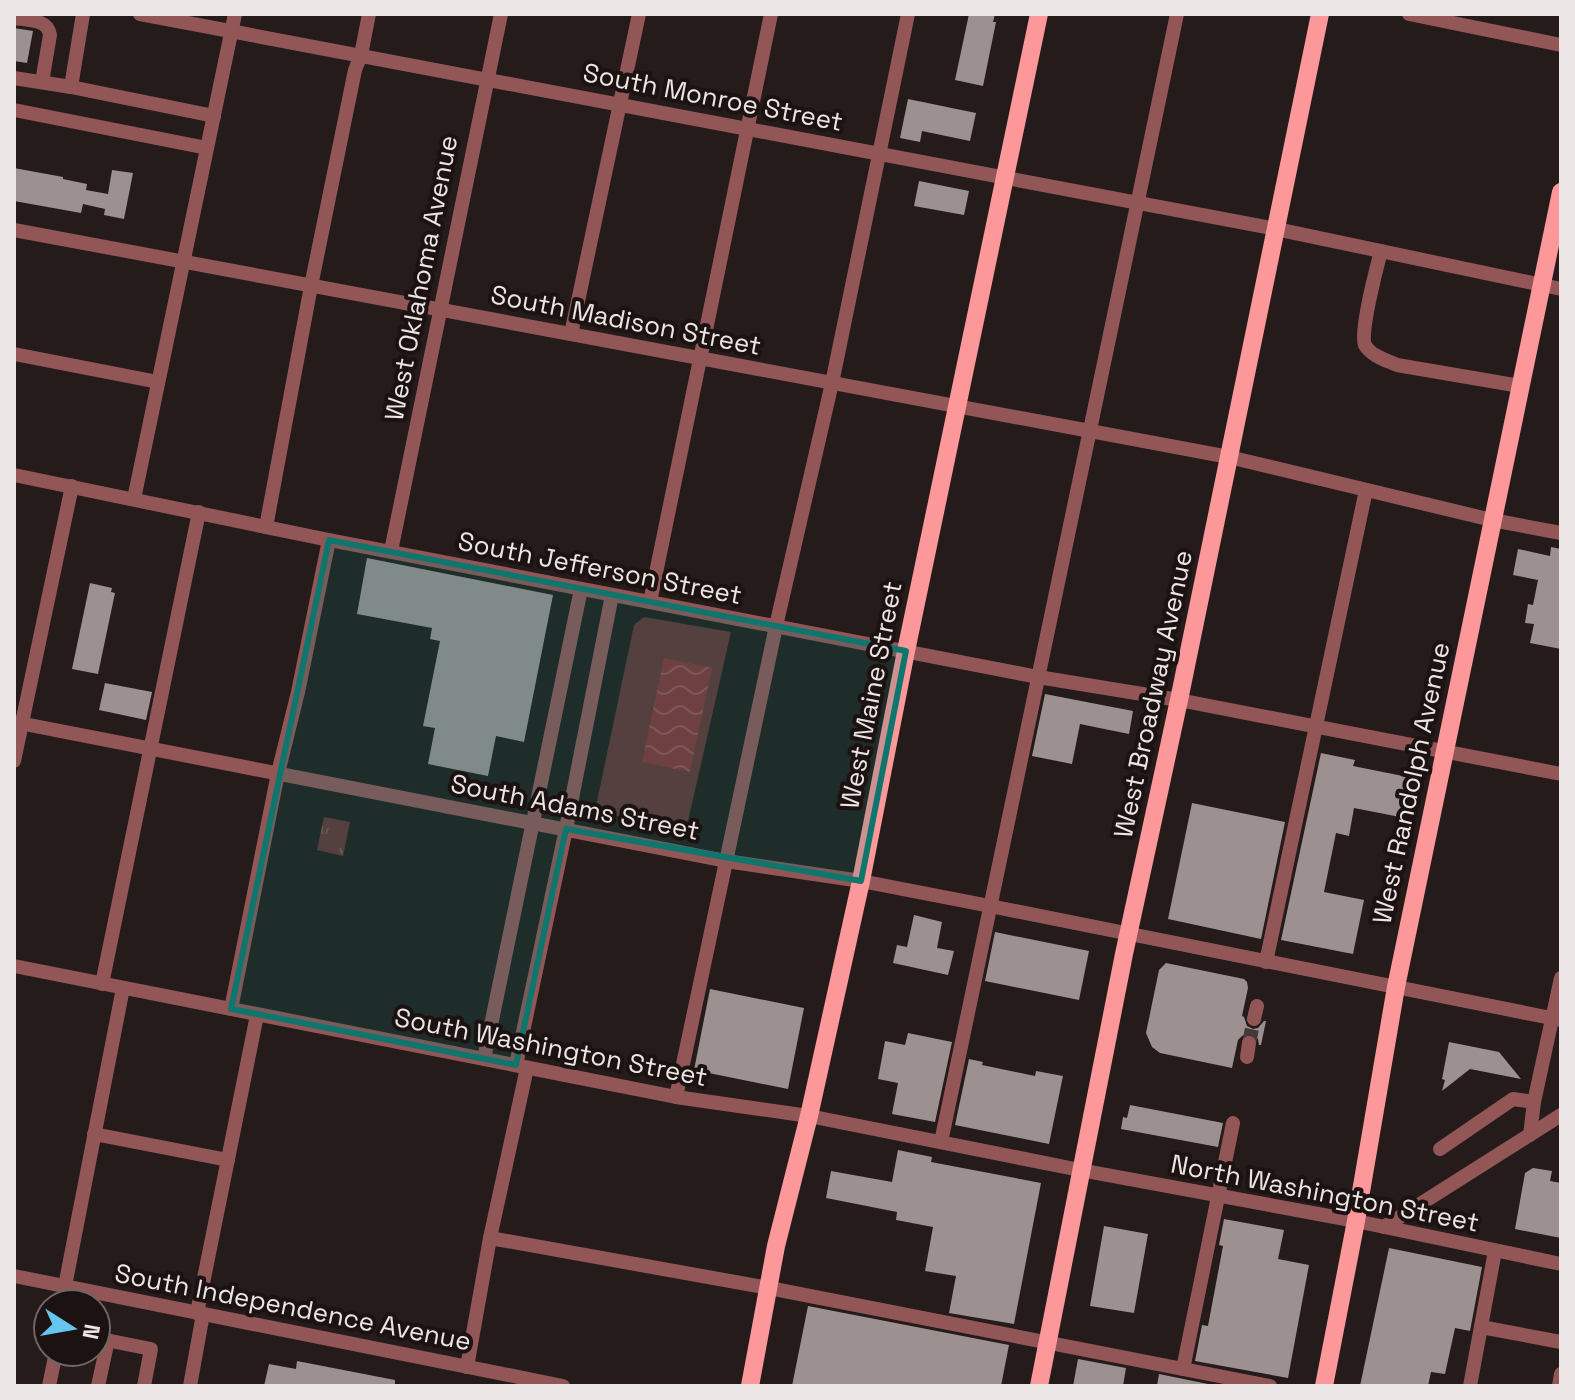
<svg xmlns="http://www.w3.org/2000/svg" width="1575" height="1400" font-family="'Space Grotesk',sans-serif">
	<defs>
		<pattern id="park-tufts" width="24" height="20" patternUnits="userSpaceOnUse" patternTransform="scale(2)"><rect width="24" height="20" fill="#643234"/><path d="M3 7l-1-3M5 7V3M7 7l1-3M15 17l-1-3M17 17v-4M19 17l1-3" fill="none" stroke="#7a5051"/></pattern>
		<pattern id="water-waves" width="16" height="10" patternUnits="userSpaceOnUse" patternTransform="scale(2)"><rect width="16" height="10" fill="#883238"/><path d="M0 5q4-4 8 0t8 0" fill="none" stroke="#995055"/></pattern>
	</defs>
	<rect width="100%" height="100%" fill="#241b1a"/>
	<path fill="#643234" d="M644,617l87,15 -45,198 -84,-17 -6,-7 38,-181z"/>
	<path fill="url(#park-tufts)" d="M324,817l26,5 -7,34 -26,-6z"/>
	<path fill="url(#water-waves)" d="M664,658l48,10 -22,104 -48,-10z"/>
	<g fill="#9d9090">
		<path d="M969,14h26l-2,8h3l-13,64 -28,-6z"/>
		<path d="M14,28l19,3 -6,32 -13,-2z"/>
		<path d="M908,99l68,14 -6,28 -48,-10 -2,11 -20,-4z"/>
		<path d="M14,168l49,9v2l24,5 -1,6 22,4 4,-24 21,3 -9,46 -20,-4 1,-6 -22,-5 -2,9 -67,-12z"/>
		<path d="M919,181l50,10 -5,24 -50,-9z"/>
		<path d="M1551,547l10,2v100l-31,-6 4,-19 -9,-1 3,-19 5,1 5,-25 -25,-5 5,-26 32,7z"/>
		<path d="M367,558l186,37 -29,147 -28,-6 -8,40 -60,-12 7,-36 -12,-2 17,-85 -10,-2 2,-11 -75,-14z"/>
		<path d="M90,583l22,5 -1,4 4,1 -17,81 -26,-5z"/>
		<path d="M105,683l47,9 -6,28 -47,-10z"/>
		<path d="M1045,694l88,17 -4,23 -49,-10 -8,40 -40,-8z"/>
		<path d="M1321,753l34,7 -2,6 55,11 -1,6h4l-5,25 -4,-1 -2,10 -46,-9 -5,28 -13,-3 -12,59 40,8 -11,54 -72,-14z"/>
		<path d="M1192,803l93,19 -24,117 -93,-20z"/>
		<path d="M914,915l28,7 -5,26 17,3 -6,24 -55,-12 4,-18 10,2z"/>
		<path d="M995,932l94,19 -10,49 -94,-19z"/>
		<path d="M1166,963l78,16 3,3 1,6 -6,28 2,1 3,9 6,3 5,-1 6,-7h2l-5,24h-2l-1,-6 -4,-4 -8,-1 -4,2 -4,4 -6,28 -72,-15 -8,-6 -6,-14 13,-63z"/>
		<path d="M710,989l94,19 -16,81 -94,-19z"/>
		<path d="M908,1033l44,9 -17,80 -43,-8 6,-31 -20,-4 7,-38 20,4z"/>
		<path d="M1449,1042l50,10 22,27 -51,-10 -28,22 3,-11 -3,-1z"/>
		<path d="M969,1059l14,3 -1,3 53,11 1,-5 27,5 -14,68 -94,-19z"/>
		<path d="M1130,1105l93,18 -5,24 -97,-18 2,-12 4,1z"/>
		<path d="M898,1150l34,7 -1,5 110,21 -27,141 -65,-11 7,-37 -31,-5 8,-44 -37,-7 1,-8 -71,-14 5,-27 61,11z"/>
		<path d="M1533,1168l19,3 -2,10 11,2v55l-46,-9 10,-56z"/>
		<path d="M1224,1219l60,11 -6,29 31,6 -21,113 -93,-17 7,-36 6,1 15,-80 -4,-1z"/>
		<path d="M1104,1226l44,8 -14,79 -44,-7z"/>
		<path d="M1389,1248l93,19 -12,64 -15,-3 -10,46 -14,-2 -3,14h-68z"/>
		<path d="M808,1306l201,39 -8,41h-209z"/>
		<path d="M1078,1359l48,9 -3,18h-50z"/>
		<path d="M297,1361l98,19v6h-131l5,-22 27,5z"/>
		<path d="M1159,1374l49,10 -1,2h-50z"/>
	</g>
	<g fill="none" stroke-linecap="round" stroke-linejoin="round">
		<path stroke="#423938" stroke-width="14" stroke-dasharray="14 7" stroke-linecap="butt" d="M1249,1043l5,-24"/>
		<g stroke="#925657" stroke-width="14">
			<path d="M83,14l-12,73 143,29"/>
			<path d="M140,14l1136,215 285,60"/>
			<path d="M1409,14l152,31"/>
			<path d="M14,18c14,2 34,1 36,17l-8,47"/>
			<path d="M14,78l57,9"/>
			<path d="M14,110l193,38"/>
			<path d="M14,230l1215,227 263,63 69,13"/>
			<path d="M1381,251c-4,15 -22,85 -16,94 6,11 21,15 32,20l123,21"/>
			<path d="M571,334l68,-320"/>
			<path d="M14,354l144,28"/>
			<path d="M14,475l315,65 709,137 141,23 382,74"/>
			<path d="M134,499l101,-485"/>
			<path d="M266,527l45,-241 44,-216 6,-15 8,-41"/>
			<path d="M391,551l110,-537"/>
			<path d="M650,602l121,-588"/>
			<path d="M14,722l712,139 135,20 129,25 571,114"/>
			<path d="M14,761l58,-275"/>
			<path d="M1266,962l100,-472"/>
			<path d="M14,966l662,131 133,19 271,54 276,51 205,43"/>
			<path d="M102,984l97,-472"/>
			<path d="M231,1009l47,-236 20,-81 31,-152"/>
			<path d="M1254,1019l3,-13"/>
			<path d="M1247,1057l2,-14"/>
			<path d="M484,1059l97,-470"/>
			<path d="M516,1065l50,-236 46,-234"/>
			<path d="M676,1097l100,-471 56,-243 76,-369"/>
			<path d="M94,1134l134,26"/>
			<path d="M1530,1135l4,-33 27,-124"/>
			<path d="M941,1142l236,-1128"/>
			<path d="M1440,1149l73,-50 21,3"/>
			<path d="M1384,1227l177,-112"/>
			<path d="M490,1238l279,50 501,98"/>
			<path d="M14,1276l549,110"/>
			<path d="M65,1286l58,-298"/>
			<path d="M197,1313l60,-298"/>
			<path d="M1481,1327l80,15"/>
			<path d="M96,1338l55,11 -7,37"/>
			<path d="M467,1367l23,-129 37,-170"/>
			<path d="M1183,1369l50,-246"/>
			<path d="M49,1386l7,-34"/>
			<path d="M98,1386l10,-46"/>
			<path d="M190,1386l13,-72"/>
			<path d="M1470,1386l25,-135"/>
			<path d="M1559,1386l2,-12"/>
		</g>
		<g stroke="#fc9899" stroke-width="18">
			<path d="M750,1386l26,-140 33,-130 52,-235 45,-230 133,-637"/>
			<path d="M1039,1386l85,-432 55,-254 141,-686"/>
			<path d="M1324,1386l32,-165 40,-234 165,-795"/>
		</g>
	</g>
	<path fill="#0f766e" fill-opacity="0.2" stroke="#0f766e" stroke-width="6" stroke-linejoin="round" d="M329,540l577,111 -45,230 -295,-52 -50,236 -285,-56z"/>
	<g text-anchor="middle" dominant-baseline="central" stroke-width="8" stroke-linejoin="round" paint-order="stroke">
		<g font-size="26" fill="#ece5e5" stroke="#1b1211">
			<text transform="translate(713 97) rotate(11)">South Monroe Street</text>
			<text transform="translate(421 278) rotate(-79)">West Oklahoma Avenue</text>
			<text transform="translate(626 320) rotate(11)">South Madison Street</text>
			<text transform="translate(600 568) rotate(11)">South Jefferson Street</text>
			<text transform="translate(1153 694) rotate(-78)">West Broadway Avenue</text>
			<text transform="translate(871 695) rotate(-79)">West Maine Street</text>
			<text transform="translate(1411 783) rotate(-78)">West Randolph Avenue</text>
			<text transform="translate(575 807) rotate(11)">South Adams Street</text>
			<text transform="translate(551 1047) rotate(11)">South Washington Street</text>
			<text transform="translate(1325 1193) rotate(11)">North Washington Street</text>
			<text transform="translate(293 1307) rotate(11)">South Independence Avenue</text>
		</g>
	</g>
	<rect width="1575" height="1400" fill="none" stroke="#ece5e5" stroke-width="32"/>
	<g transform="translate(72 1328) rotate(101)"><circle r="38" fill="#1b1211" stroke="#6f6666" stroke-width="2"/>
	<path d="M0-6L14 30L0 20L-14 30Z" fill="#65c5ef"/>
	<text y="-12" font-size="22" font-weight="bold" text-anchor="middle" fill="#ece5e5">N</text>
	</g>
</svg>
